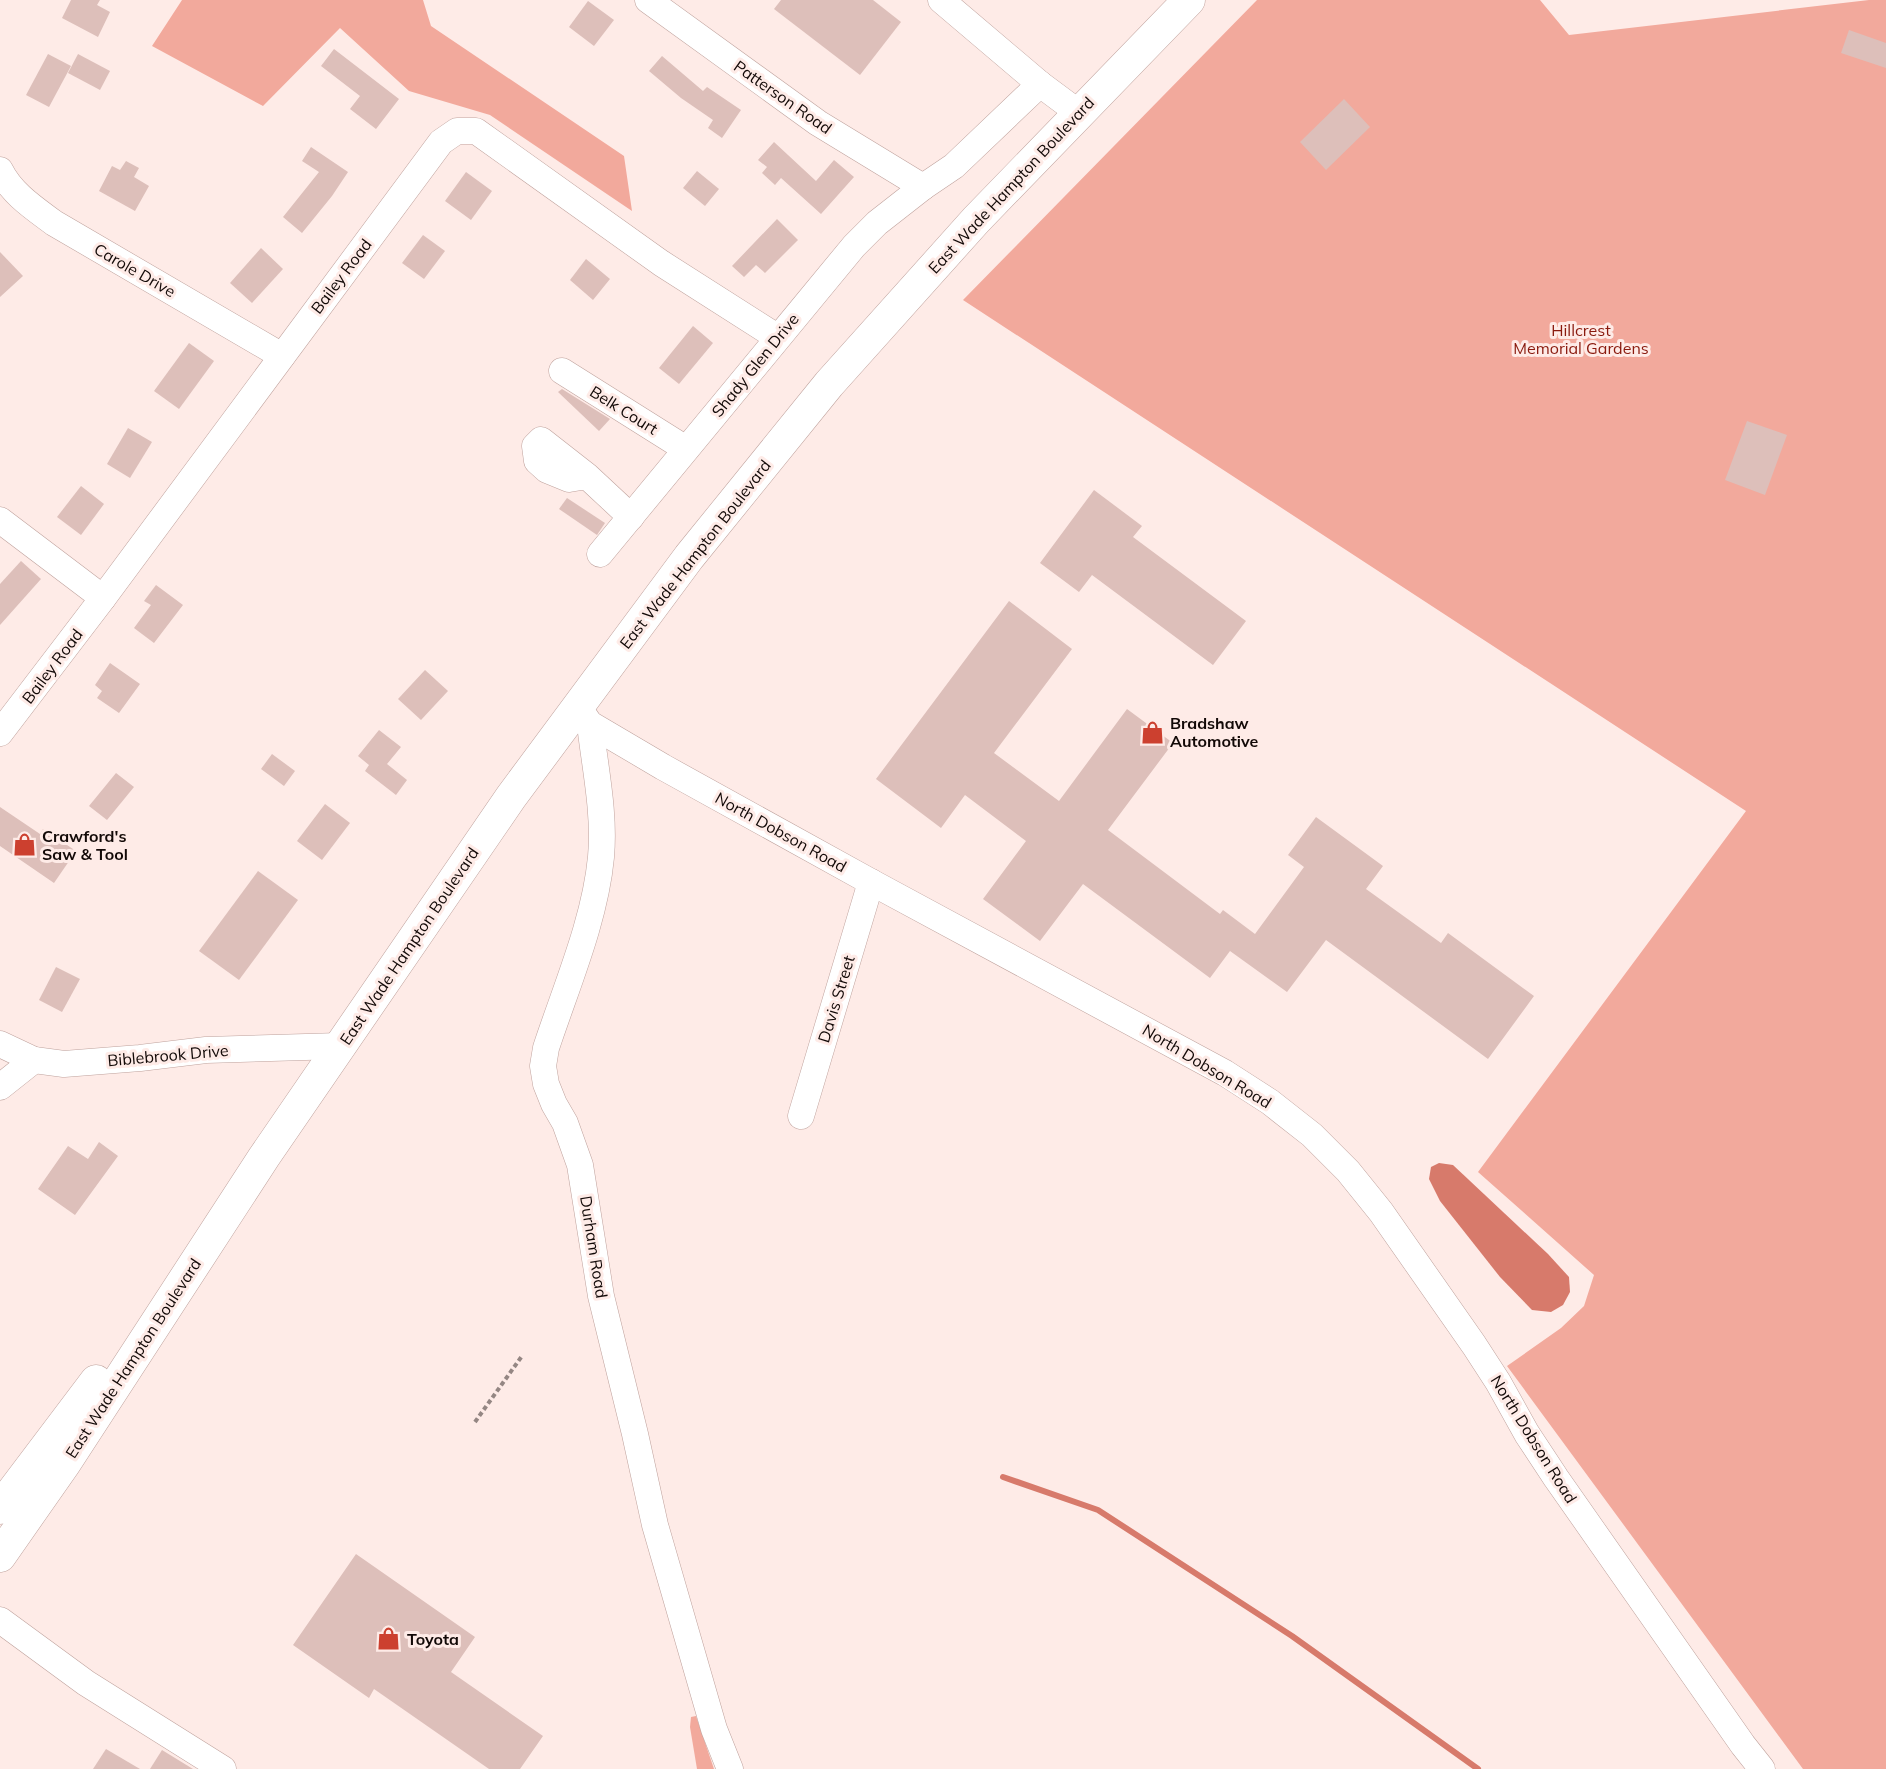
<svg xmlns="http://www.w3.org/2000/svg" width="1886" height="1769" font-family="Mulish,sans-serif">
	<rect width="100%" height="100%" fill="#feebe7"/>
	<g fill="#f2a99c">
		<path d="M182,0h241l8,26 193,130 8,55 -142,-96 -81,-24 -69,-63 -77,78 -111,-60z"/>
		<path d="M1257,0h283l29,35 300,-35h17v1769h-83l-296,-403 54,-38 23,-22 10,-31 -116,-103 268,-361 -783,-511z"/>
		<path d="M696,1716l18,53h-17l-7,-42 1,-10z"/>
	</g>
	<path fill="#d77a6b" d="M1439,1163l14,2 95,89 21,23 1,15 -7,13 -12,7 -19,-2 -32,-33 -60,-76 -11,-22 2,-12z"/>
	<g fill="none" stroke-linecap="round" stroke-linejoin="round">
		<path stroke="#d77a6b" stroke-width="6" d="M1003,1477l95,33 194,126 186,133"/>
	</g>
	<g fill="#ddbfba">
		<path d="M71,0h29l-3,5 13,7 -12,25 -36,-19z"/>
		<path d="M781,0h92l28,22 -41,53 -86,-66z"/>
		<path d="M588,1l26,19 -20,26 -25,-19z"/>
		<path d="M1849,30l37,13v25l-45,-15z"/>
		<path d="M334,49l65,50 -23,30 -26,-20 10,-13 -39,-30z"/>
		<path d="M48,54l23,12 -22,41 -23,-12z"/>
		<path d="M78,54l32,17 -10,19 -32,-17z"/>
		<path d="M662,56l41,35 4,-4 34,23 -19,28 -14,-10 5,-8 -32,-22 -32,-27z"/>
		<path d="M1344,99l26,28 -44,43 -26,-28z"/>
		<path d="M774,142l42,39 18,-21 20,17 -33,37 -40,-36 -6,7 -13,-12 5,-6 -9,-7z"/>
		<path d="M311,147l37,25 -16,24 -30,37 -19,-16 36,-45 -17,-11z"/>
		<path d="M126,161l13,7 -5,9 15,9 -14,25 -36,-20 13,-25 8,4z"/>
		<path d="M697,171l22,18 -14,17 -22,-18z"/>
		<path d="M466,172l26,19 -21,29 -26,-19z"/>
		<path d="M777,219l21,21 -33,33 -9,-8 -12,12 -12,-11z"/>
		<path d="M423,235l22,16 -21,28 -22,-16z"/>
		<path d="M261,248l22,21 -31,34 -22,-20z"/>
		<path d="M0,252l23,24 -23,21z"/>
		<path d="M586,259l24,20 -17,21 -23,-20z"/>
		<path d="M693,326l20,17 -34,41 -20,-16z"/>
		<path d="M189,343l25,18 -35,48 -25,-18z"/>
		<path d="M562,389l48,30 -11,12 -41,-39z"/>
		<path d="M1747,421l40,14 -22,60 -40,-15z"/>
		<path d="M128,428l24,14 -22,36 -23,-14z"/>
		<path d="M81,486l23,18 -23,31 -24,-18z"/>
		<path d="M1094,490l48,36 -9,11 113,84 -33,44 -121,-90 -13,17 -39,-29z"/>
		<path d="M567,498l38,25 -8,12 -38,-26z"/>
		<path d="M21,561l20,18 -41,46v-41z"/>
		<path d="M156,585l27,20 -29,38 -20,-15 17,-23 -7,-4z"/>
		<path d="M1009,601l63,48 -78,104 65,48 68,-92 46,34 -65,87 112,84 3,-4 32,24 49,-67 -16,-12 28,-38 67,49 -17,23 75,54 7,-10 86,63 -46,63 -162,-119 -39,52 -57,-41 -20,27 -127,-94 -43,57 -57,-42 43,-58 -61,-46 -24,33 -65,-49z"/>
		<path d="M110,663l30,21 -21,29 -22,-15 5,-7 -7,-6z"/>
		<path d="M425,670l23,21 -27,29 -23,-21z"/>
		<path d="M379,730l22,17 -14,17 20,16 -11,15 -31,-24 4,-6 -11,-9z"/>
		<path d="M272,754l23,17 -11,15 -23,-17z"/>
		<path d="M116,773l18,14 -27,33 -18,-14z"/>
		<path d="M325,804l25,19 -28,37 -25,-19z"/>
		<path d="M0,807l40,27 3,-5 33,22 -22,32 -54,-37z"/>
		<path d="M258,871l40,29 -59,80 -40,-29z"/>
		<path d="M56,967l24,12 -18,33 -23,-12z"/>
		<path d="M99,1142l19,14 -43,59 -37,-26 30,-43 20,13z"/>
		<path d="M356,1554l119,83 -24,35 92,64 -23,33h-31l-115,-80 -5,9 -76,-53z"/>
		<path d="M106,1749l34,20h-47z"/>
		<path d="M162,1750l31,19h-43z"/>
	</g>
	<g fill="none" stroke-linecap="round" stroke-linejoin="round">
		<defs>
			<g id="minor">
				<path d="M648,0l170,123 105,64"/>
				<path d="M941,0l99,84 39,29"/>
				<path d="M0,170c12,24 34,38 54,53l228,133"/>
				<path d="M562,371l124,78"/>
				<path d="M587,476l-18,3 -22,-9 -10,-9 -2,-15 6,-6 46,36 44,41"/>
				<path d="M0,520l103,78"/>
				<path d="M600,554l254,-308 23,-23 46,-36 31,-21 86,-82"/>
				<path d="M579,708l11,16 73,43 208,115 354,191 45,29 42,33 36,36 33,41 93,133 24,37 29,52 29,44 187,267 19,24"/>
				<path d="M590,724c5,44 15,89 11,133 -6,64 -35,130 -55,191l-3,18 3,18 8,20 11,19 15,42 21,131 34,138 20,91 59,204 16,40"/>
				<path d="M0,733l103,-135 338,-456 16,-11h19l185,132 116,74"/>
				<path d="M0,1044l34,16 30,4 76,-6 66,-8 134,-4"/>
				<path d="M0,1087l34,-27"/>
				<path d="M801,1116l70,-234"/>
				<path d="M0,1620l86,63 137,86"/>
			</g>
			<g id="major">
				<path d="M0,1508l96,-127"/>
				<path d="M0,1556l65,-93 199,-306 247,-360 178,-240 140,-173 147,-164 213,-220"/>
			</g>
		</defs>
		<use href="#minor" stroke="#bfa29d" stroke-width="27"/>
		<use href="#major" stroke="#bfa29d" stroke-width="33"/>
		<path stroke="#948683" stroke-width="4" stroke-dasharray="4.5 3" stroke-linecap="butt" d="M475,1422l47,-66"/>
		<use href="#minor" stroke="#fff" stroke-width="26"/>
		<use href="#major" stroke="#fff" stroke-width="32"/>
	</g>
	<defs>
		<symbol id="shop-bare" viewBox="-9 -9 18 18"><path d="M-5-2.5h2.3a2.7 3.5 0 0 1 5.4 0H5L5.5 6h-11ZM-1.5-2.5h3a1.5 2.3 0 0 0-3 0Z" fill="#cc402f" stroke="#feebe7" stroke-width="2.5" paint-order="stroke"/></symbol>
	</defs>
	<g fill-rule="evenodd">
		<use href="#shop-bare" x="1136" y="716" width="33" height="33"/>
		<use href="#shop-bare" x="8" y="828" width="33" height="33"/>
		<use href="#shop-bare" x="372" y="1622" width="33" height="33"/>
	</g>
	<g text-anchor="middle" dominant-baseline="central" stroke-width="6" stroke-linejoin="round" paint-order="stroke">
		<g font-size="16" fill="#120907" stroke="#feebe7">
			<text transform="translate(783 97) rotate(35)">Patterson Road</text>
			<text transform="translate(1011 185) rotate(-47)">East Wade Hampton Boulevard</text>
			<text transform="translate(135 270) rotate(30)">Carole Drive</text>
			<text transform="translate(341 276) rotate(-53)">Bailey Road</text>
			<text transform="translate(755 365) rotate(-51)">Shady Glen Drive</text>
			<text transform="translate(624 410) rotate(32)">Belk Court</text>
			<text transform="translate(695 554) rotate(-52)">East Wade Hampton Boulevard</text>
			<text transform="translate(52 666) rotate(-53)">Bailey Road</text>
			<text transform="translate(781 832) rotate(29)">North Dobson Road</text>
			<text transform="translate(409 946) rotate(-56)">East Wade Hampton Boulevard</text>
			<text transform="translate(836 999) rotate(-73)">Davis Street</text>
			<text transform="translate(168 1055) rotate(-5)">Biblebrook Drive</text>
			<text transform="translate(1207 1066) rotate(31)">North Dobson Road</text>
			<text transform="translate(594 1247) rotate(81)">Durham Road</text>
			<text transform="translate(133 1358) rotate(-57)">East Wade Hampton Boulevard</text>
			<text transform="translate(1534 1439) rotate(58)">North Dobson Road</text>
		</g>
		<g font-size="16" fill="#8a1a0e" stroke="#feebe7">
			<text x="1581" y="330">Hillcrest<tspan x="1581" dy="18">Memorial Gardens</tspan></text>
		</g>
		<g font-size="16" font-weight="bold" fill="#120907" stroke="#feebe7" text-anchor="start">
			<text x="1170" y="723">Bradshaw<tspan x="1170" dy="18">Automotive</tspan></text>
			<text x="42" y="836">Crawford's<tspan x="42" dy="18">Saw &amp; Tool</tspan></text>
			<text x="407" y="1639">Toyota</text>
		</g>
	</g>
</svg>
